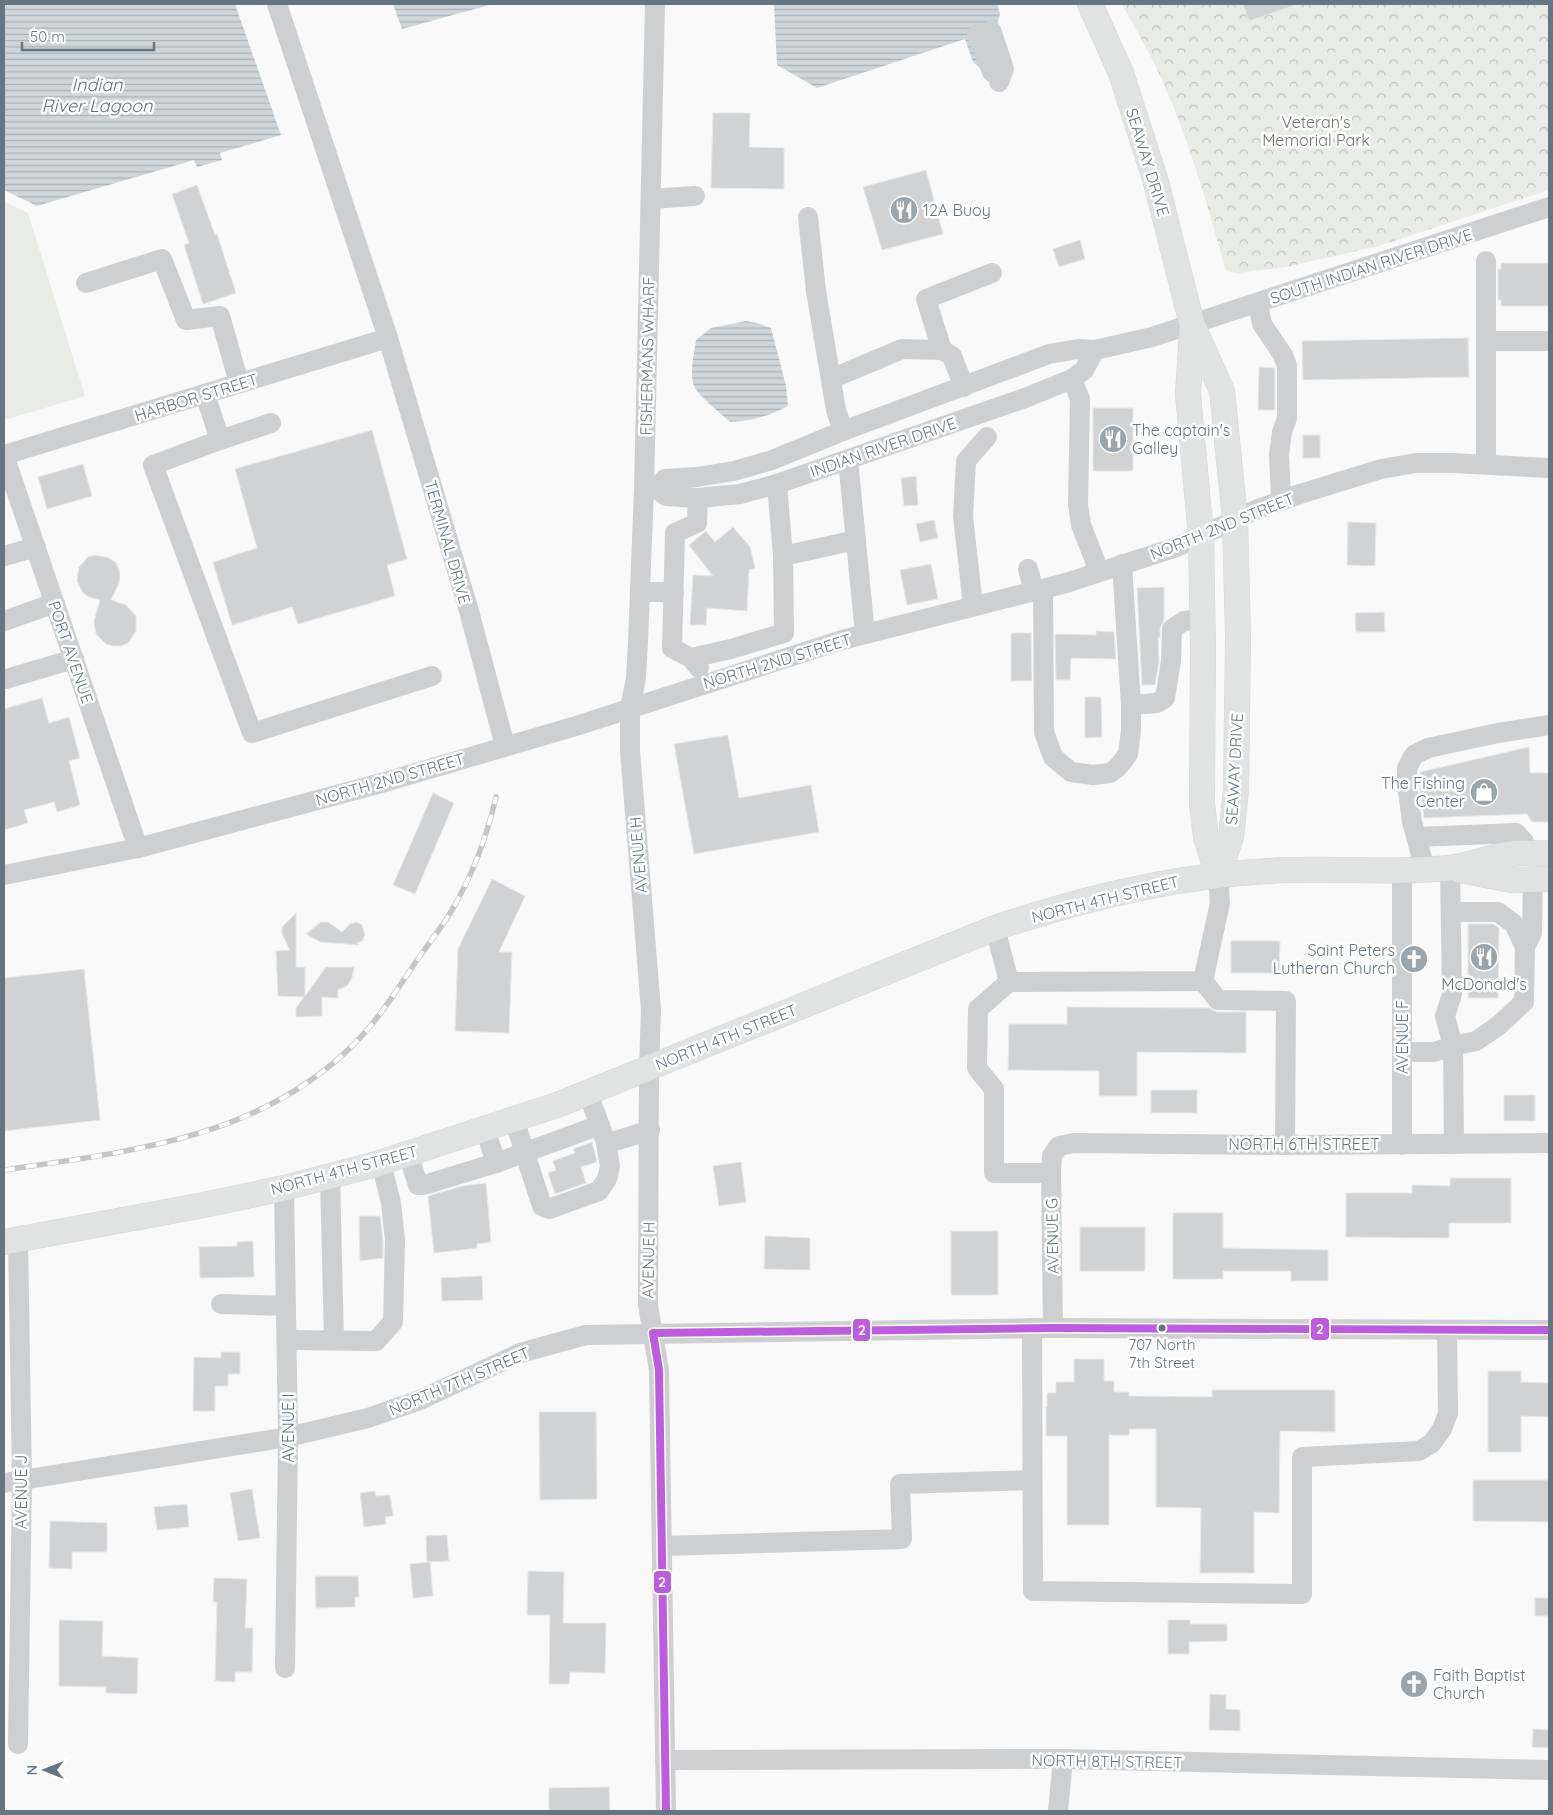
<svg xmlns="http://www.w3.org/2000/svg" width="1553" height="1815" font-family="Quicksand,sans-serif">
	<defs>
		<pattern id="park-crowns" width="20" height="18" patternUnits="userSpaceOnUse" patternTransform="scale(1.25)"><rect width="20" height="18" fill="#e8ebe6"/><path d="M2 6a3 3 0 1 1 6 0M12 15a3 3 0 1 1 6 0" fill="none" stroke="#c0c3c0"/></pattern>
		<pattern id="water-rules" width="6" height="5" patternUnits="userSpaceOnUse" patternTransform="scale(1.25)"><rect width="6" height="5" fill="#ced6d9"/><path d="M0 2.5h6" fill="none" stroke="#abb2b5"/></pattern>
	</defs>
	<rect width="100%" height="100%" fill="#f9f9f9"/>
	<path fill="#e8ebe6" d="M4,201l24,12 57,183 -81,24z"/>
	<path fill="url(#park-crowns)" d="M1122,4h427v186l-170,56 -93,21 -48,6 -12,-2c-18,-64 -36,-128 -63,-189 -12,-27 -27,-52 -41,-78z"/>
	<g fill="url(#water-rules)">
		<path d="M4,4h231l46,131 -61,18 2,7 -25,7 -3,-7 -157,46 -33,-16z"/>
		<path d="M393,4h100l-91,25z"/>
		<path d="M774,4h223l3,10 -15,53h-6l-6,-5 -8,-23 -148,49 -40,-23z"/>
		<path d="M746,321l11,2 14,5 15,58 2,20c-18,10 -37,15 -58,16 -8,-8 -35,-28 -37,-39 -3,-14 1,-29 3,-43l15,-12z"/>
	</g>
	<g fill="#d0d2d3" stroke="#e8e8e8">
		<path d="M1243,4h50v2l-44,15z"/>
		<path d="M713,113h37l-1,34 35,1v41l-73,-1z"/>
		<path d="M926,170l17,64 -61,16 -19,-63z"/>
		<path d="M197,185l18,50 2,-1 19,59 -33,11 -19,-59 5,-2 -17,-49z"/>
		<path d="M1080,240l5,19 -26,8 -6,-18z"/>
		<path d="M1501,263h48v43h-48v-6h-3v-31h3z"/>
		<path d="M1468,338l1,39 -166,3 -1,-39z"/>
		<path d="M1259,367l16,1v42h-17z"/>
		<rect x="1093" y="408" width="40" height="63"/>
		<path d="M372,430l35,129 -20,6 8,31 -97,28 -6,-17 -60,18 -19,-63 44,-14 -22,-79z"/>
		<rect x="1303" y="435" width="17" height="23"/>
		<path d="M83,464l9,32 -45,13 -9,-32z"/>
		<path d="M916,476l2,29 -14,1 -3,-28z"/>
		<path d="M934,520l4,18 -18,4 -4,-18z"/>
		<path d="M1348,522l28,1 -1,43 -28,-1z"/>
		<path d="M733,527l17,20 5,21 -6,2 -2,41 -40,-3 -1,17h-16l3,-50 20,1 -24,-31 17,-14 9,11z"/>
		<path d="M95,555l14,3 6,4 4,7 1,7 -1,7 -8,17 15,5 10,11v15l-8,12 -7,3h-8l-7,-2 -10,-10 -2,-13 6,-21 -11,-3 -6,-4 -6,-12 2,-14 9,-10z"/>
		<path d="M931,564l7,35 -31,6 -7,-35z"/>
		<path d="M1164,587v33l-4,8v9h-2l1,25 -4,23h-13l-5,-97z"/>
		<path d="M1384,612l1,20h-29l-1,-19z"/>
		<path d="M1096,631l18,1 2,27 -45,-1 -1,22h-14l-1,-46 41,1z"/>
		<path d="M1011,633h20l1,48h-21z"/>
		<path d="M1085,697h16l1,40 -17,1z"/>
		<path d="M42,698l7,25 20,-6 11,41 -11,3 11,44 -23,7 -3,-10 -30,8 4,13 -24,7v-121z"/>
		<path d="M728,735l11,63 72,-13 8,47 -125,22 -20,-110z"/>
		<path d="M1529,747l1,26h19v49h-17l-5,-8 -103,4 -4,-29v-17z"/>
		<path d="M433,793l21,10 -39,91 -22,-9z"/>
		<path d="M492,879l33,17 -26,56h13l-3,81 -54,-2 3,-82z"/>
		<path d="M296,913v54h9v29l21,-29h28l-2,11 -5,8 -9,4v8l-16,-1v19l-26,1v-9l8,-11 -26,-1 -2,-45 14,-1 -8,-16v-7z"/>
		<path d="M321,922h7l14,10 8,-8 7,-2 5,3 3,10 -3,6 -5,2 2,2 -39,-3 -14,-8z"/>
		<path d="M1468,924h26l5,4 -1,70h-30z"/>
		<path d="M1231,941h49l-1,32h-48z"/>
		<path d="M84,969l16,151 -96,11v-153z"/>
		<path d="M1067,1007l142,1 8,4h29v41l-109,-1v44h-38v-25l-91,-1 1,-46h58z"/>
		<rect x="1151" y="1090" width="46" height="23"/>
		<rect x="1504" y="1095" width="31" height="26"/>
		<path d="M592,1142l5,20 -16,5 5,16 -31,11 -7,-21 8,-3 -3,-9 22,-8 -2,-4z"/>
		<path d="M741,1162l5,40 -27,4 -6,-40z"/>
		<path d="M1450,1178h61v45h-62v15l-103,-1v-44h66v-8l38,1z"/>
		<path d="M486,1183l5,59 -14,2v4l-43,5 -6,-57 34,-10z"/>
		<path d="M1173,1213h50v35l105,2v31h-37v-10h-68v8h-50z"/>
		<path d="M359,1216h21l3,24v18l-23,3z"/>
		<rect x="1080" y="1227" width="65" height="44"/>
		<rect x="951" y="1231" width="47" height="64"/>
		<path d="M765,1236l45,2v32l-46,-1z"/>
		<path d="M253,1241l1,36 -54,1 -1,-31 38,-1v-4z"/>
		<path d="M482,1276l1,24 -41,1 -1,-23z"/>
		<path d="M221,1352h19v22h-12v12h-13v25h-22l1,-54 27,1z"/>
		<path d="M1074,1359h30v22h10v11h15v4l83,1v-7h123v42l-55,-1 -1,82 -25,-1v61h-54l1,-65 -45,-1v-78h-27v6h-20v90h-42v-89h-21v-29h1v-14h9v-11h18z"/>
		<path d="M1488,1371h33v11l28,1v34l-28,-1v36h-33z"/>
		<path d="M539,1412h57l1,87 -57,1z"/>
		<path d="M1473,1480h76v42l-76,-1z"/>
		<path d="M252,1489l8,49 -22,3 -8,-48z"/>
		<path d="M375,1491l1,5 14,-1 3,21 -8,1 1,7 -22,3 -4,-34z"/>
		<path d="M187,1504l2,23 -32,3 -3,-23z"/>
		<path d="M50,1521l57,2v29h-35v17l-23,-1z"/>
		<path d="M447,1535l2,26 -22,1 -1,-26z"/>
		<path d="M430,1562l3,34 -20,2 -3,-34z"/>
		<path d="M528,1571l36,1 -1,51h43l-1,50 -35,-1 -1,12h-20l1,-69h-23z"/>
		<path d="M315,1576h43l1,21h-4v10l-39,1z"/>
		<path d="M214,1578l33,1 -2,49h8l-1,44h-17v10l-20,-1 2,-79h-4z"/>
		<rect x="1535" y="1598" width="14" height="18"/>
		<path d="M59,1620l44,1 -1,35 36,2 -1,36 -31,-1v-6l-47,-1z"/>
		<path d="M1168,1620h22v4h37v17l-38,1v12h-21z"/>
		<path d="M1210,1694l16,1v14l14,1v21l-31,-1z"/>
		<path d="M1533,1729l16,1v18l-17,-1z"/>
		<path d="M609,1787l1,24h-61v-23z"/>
	</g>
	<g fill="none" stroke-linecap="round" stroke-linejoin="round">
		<defs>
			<g id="major">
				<path d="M1090,4l31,69 35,109 36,142 30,67 13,128 3,118 -2,153 -5,47 -13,38"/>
				<path d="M1192,331l-4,63 13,142 2,111 -1,157 4,33 12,38"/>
				<path d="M1460,870l51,10 38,-1"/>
				<path d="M4,1242l200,-37 80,-17 89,-23 184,-60 438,-177c89,-30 179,-52 273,-57 60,-4 121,3 181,-3 21,-2 41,-12 62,-14 13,-2 26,0 38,-1"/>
			</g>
		</defs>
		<use href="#major" stroke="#d5d6d7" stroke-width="26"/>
		<g stroke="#cecfd0" stroke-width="20">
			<path d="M277,4l111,334 81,273 36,135"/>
			<path d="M655,4l-11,485 -6,153 -2,36 -6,30v43l21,259 -2,58 -1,237 11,65 7,441"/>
			<path d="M991,30l13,39 -5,13"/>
			<path d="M977,34l15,38"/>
			<path d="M651,199l44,-3"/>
			<path d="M808,217l8,74 20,119 7,21"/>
			<path d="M86,283l76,-24 24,61 34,-4 19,67"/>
			<path d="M1258,303l4,21 21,31 4,11v52l-5,14 -3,22 2,46"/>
			<path d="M1486,341h63"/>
			<path d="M942,350l-16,-51 66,-26"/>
			<path d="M831,379l71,-30 40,1 10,6 12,31"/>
			<path d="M1072,379l8,20 -2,105 3,21 18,46"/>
			<path d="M205,394l15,46 51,-17"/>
			<path d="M220,440l-67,25 99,268 180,-57"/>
			<path d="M4,455l134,393"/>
			<path d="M4,455l384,-117"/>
			<path d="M848,460l17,174"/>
			<path d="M1486,464v-203"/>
			<path d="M656,488l10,8 32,2 42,-4 37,-10 248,-86 47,-19 12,-9 11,-20"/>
			<path d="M644,489l12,-1 9,-9 32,-2 37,-6 38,-11 71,-29 206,-77 29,-5 17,1 57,-13 397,-130"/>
			<path d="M698,498l-1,25 -22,10 -3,115 19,10 8,10"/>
			<path d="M4,556l32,-9"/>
			<path d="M783,556l73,-16"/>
			<path d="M1122,564l9,141 26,-2 8,-5 6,-37 1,-32 12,-8 18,-2"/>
			<path d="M1028,569l6,22"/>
			<path d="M1043,589l1,143 9,25 18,15 22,3 17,-2 8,-6 10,-13 3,-23v-26"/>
			<path d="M640,592h34"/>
			<path d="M973,606l-10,-90 3,-55 21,-24"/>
			<path d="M4,621l51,-18"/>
			<path d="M691,658l40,-9 53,-16 -1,-77 -6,-72"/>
			<path d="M6,679l68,-20"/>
			<path d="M1417,837l99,-4 8,9 1,12"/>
			<path d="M1450,868l2,126 -7,22 8,30 23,-5 22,-15 26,-24 1,-55 -11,-23 -16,-12h-47"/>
			<path d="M1425,869l-13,-47 -5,-38v-16l7,-13 14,-7 70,-15 51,-8"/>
			<path d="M1402,870v275"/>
			<path d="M4,875l134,-27 247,-66 191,-56 266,-86 224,-57 111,-36 81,-38 42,-15 81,-25 35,-6h36l97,5"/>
			<path d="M995,928l14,54 194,-1 17,-78 -2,-28"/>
			<path d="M1525,947l7,-14 1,-54"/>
			<path d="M1203,981l15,19 68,1 -1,144"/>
			<path d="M1009,982l-31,27 -1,59 17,21v84h57"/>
			<path d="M1402,1052h32l19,-6 1,98"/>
			<path d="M588,1093l16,44"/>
			<path d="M514,1119l28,87 7,3 50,-18 8,-12 3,-13 -4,-22 44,-14"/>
			<path d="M485,1129l11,34"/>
			<path d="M408,1153l10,32h6l72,-22 104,-38"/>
			<path d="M330,1176l4,164"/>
			<path d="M284,1188l4,249 -3,231"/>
			<path d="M18,1240l4,239 -4,265"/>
			<path d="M221,1304l65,2"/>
			<path d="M1032,1328l1,263 269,3v-137l117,-6 13,-8 10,-14 6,-16 -1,-83"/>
			<path d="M1053,1328l-2,-155 1,-17 7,-10 15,-3 211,2 264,-2"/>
			<path d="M287,1340l89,1 17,-19 2,-82 -4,-37 -10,-41"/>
			<path d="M4,1483l284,-46 80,-19 52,-18 100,-47 66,-18 467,-7 496,2"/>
			<path d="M662,1546l240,-7 -2,-55 132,-4"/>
			<path d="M665,1760l398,-1 486,11"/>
			<path d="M1058,1811l5,-52"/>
		</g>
		<use href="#major" stroke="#e1e2e2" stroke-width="25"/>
		<defs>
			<path id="rail" d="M4,1170c123,-18 253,-31 347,-123 26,-25 46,-57 66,-87 12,-17 25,-33 35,-50 20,-34 35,-74 44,-113"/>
		</defs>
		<use href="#rail" stroke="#c3c5c6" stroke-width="5.5"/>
		<use href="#rail" stroke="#fff" stroke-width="4" stroke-dasharray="11" stroke-linecap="butt"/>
		<defs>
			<path id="bus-1" d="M666,1811l-7,-441 -6,-37 400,-5 496,2"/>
		</defs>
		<use href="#bus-1" stroke="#fff" stroke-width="11"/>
		<use href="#bus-1" stroke="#be5ce0" stroke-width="8"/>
	</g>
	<defs>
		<symbol id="restaurant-disc" viewBox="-11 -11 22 22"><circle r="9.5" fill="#99a4ac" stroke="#fff"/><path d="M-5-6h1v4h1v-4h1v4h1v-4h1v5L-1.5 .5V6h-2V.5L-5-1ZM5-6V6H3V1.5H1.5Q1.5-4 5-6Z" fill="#fff"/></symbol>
		<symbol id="shop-disc" viewBox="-11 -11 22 22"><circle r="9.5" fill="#99a4ac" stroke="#fff"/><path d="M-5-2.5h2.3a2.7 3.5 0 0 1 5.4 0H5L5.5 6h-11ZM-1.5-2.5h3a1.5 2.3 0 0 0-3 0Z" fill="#fff"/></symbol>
		<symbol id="church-disc" viewBox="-11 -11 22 22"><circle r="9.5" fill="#99a4ac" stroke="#fff"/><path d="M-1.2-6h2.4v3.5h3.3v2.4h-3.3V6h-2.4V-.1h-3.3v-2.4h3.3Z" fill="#fff"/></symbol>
	</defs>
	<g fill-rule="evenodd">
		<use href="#restaurant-disc" x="888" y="194" width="32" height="32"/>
		<use href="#restaurant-disc" x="1097" y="423" width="32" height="32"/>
		<use href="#shop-disc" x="1468" y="776" width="32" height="32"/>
		<use href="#restaurant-disc" x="1468" y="941" width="32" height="32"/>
		<use href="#church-disc" x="1398" y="943" width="32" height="32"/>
		<use href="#church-disc" x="1398" y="1668" width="32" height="32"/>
	</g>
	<circle fill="#657683" stroke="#fff" stroke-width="2" cx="1162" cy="1328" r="4.5"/>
	<g text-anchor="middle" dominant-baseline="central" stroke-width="5" stroke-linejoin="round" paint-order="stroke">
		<g font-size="15" fill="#657683" stroke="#fff">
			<text x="1162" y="1344">707 North<tspan x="1162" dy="18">7th Street</tspan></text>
		</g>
		<g font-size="16" fill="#687a64" stroke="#fff">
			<text x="1316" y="122">Veteran's<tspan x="1316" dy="18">Memorial Park</tspan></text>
		</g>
		<g font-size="16" fill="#657683" stroke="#fff">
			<text transform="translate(1148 162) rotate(73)">SEAWAY DRIVE</text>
			<text transform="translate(1371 266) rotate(-18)">SOUTH INDIAN RIVER DRIVE</text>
			<text transform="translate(647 356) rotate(-89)">FISHERMANS WHARF</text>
			<text transform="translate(196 397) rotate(-17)">HARBOR STREET</text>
			<text transform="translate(883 447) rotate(-19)">INDIAN RIVER DRIVE</text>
			<text transform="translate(1222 526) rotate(-22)">NORTH 2ND STREET</text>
			<text transform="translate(448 542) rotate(74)">TERMINAL DRIVE</text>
			<text transform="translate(71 652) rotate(71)">PORT AVENUE</text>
			<text transform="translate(777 661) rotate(-17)">NORTH 2ND STREET</text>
			<text transform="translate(1234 769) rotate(-87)">SEAWAY DRIVE</text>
			<text transform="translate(390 779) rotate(-16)">NORTH 2ND STREET</text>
			<text transform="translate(638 855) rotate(-95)">AVENUE H</text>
			<text transform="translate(1105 899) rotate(-14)">NORTH 4TH STREET</text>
			<text transform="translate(726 1037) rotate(-22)">NORTH 4TH STREET</text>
			<text transform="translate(1402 1037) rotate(-90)">AVENUE F</text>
			<text x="1304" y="1144">NORTH 6TH STREET</text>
			<text transform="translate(344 1170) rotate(-15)">NORTH 4TH STREET</text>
			<text transform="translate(1052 1236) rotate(-91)">AVENUE G</text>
			<text transform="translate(648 1260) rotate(-89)">AVENUE H</text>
			<text transform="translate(459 1381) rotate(-23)">NORTH 7TH STREET</text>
			<text transform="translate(288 1428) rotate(-90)">AVENUE I</text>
			<text transform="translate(21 1492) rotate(-90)">AVENUE J</text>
			<text transform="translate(1107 1761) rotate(1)">NORTH 8TH STREET</text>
		</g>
		<g font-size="16" fill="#657683" stroke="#fff" text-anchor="start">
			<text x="923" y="210">12A Buoy</text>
			<text x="1132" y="430">The captain's<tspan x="1132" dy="18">Galley</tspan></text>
			<text x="1465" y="783" text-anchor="end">The Fishing<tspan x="1465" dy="18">Center</tspan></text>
			<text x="1395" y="950" text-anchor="end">Saint Peters<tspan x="1395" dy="18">Lutheran Church</tspan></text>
			<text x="1484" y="984" text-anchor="middle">McDonald's</text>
			<text x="1433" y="1675">Faith Baptist<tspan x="1433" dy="18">Church</tspan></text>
		</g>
		<g font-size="18" font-style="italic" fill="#60757c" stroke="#fff">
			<text x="97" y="84">Indian<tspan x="97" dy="21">River Lagoon</tspan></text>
		</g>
	</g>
	<g stroke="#fff" stroke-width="2">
		<rect x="1310" y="1317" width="20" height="24" rx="5" fill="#be5ce0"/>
		<rect x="852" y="1318" width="19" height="24" rx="5" fill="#be5ce0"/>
		<rect x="653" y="1570" width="19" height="24" rx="5" fill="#be5ce0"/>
	</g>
	<g font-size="14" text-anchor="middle" font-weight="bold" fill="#fff">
		<text x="1320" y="1334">2</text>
		<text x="862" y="1335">2</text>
		<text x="662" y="1587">2</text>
	</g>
	<rect width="1553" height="1815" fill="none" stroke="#657683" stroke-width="10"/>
	<g transform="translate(45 1770) rotate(270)" stroke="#ffffff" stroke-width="4" paint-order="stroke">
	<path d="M0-4L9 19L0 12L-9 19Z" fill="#657683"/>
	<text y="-8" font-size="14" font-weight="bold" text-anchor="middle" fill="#657683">N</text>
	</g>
	<path d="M22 42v8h132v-8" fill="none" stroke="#657683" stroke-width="2.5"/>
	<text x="30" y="42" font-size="15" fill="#657683" stroke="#ffffff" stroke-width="4" paint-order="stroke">50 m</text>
</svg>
